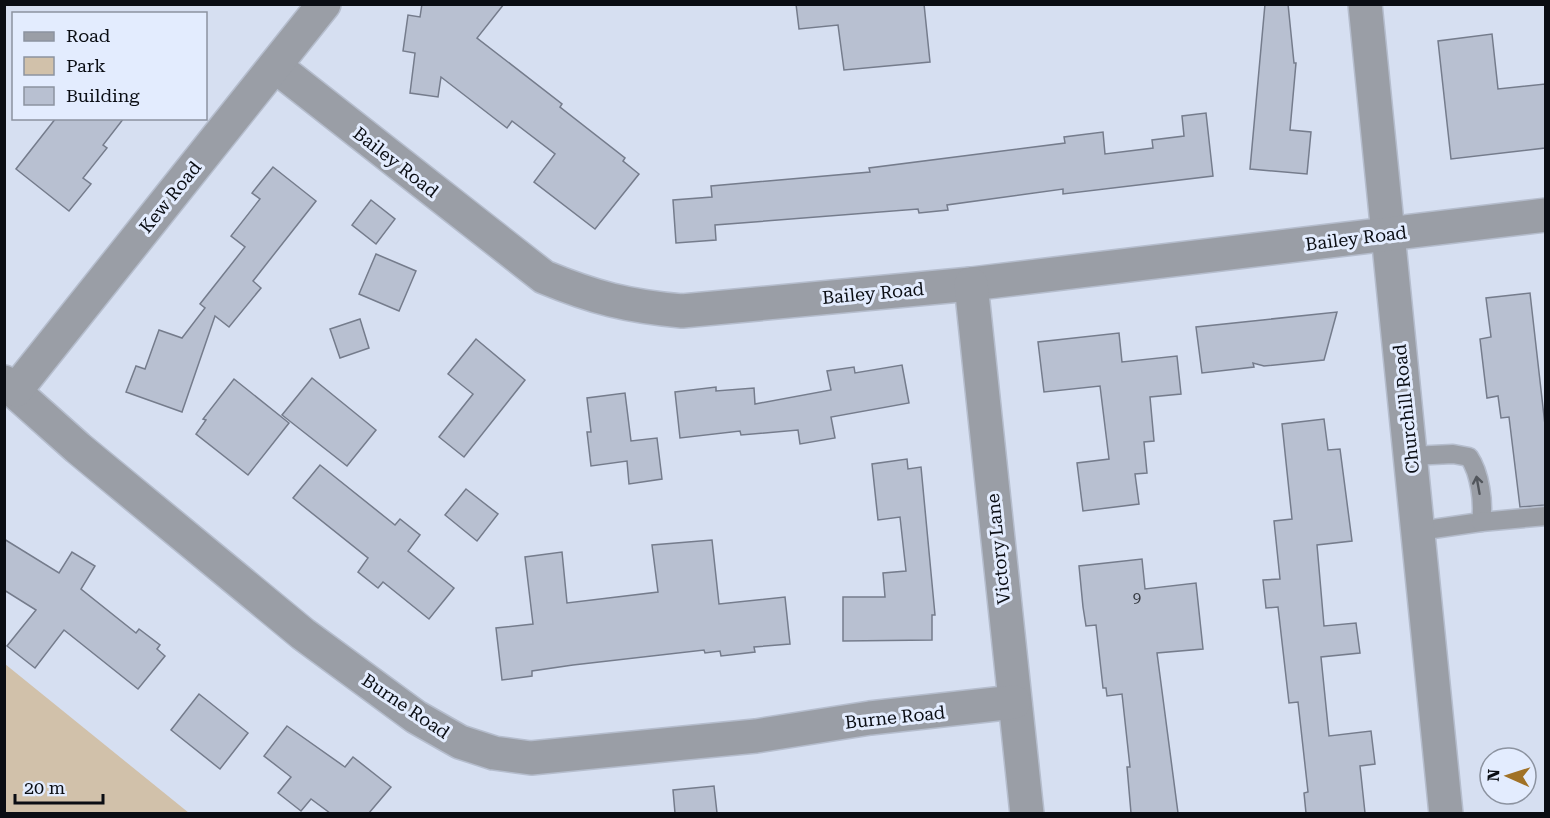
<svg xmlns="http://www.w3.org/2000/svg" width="1550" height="818" font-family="'Roboto Serif',serif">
	<rect width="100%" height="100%" fill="#d6dff1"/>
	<path fill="#d1c1aa" d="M5,664l184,149h-184z"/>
	<g fill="#b8c0d1" stroke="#757c8c" stroke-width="1.5">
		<path d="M422,4h82l-27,34 85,66 -2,3 65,51 -2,3 16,13 -44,55 -61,-47 21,-28 -43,-33 -5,7 -66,-51 -3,20 -28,-4 5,-40 -12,-2 5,-36 12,2z"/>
		<path d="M796,4h128l6,58 -86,8 -6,-45 -39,4z"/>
		<path d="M1265,4h23l6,59h2l-6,67 21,2 -4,42 -57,-5z"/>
		<path d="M1492,34l6,55 47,-5v64l-94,11 -13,-118z"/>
		<path d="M1206,113l7,63 -150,18v-5l-116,16 1,5 -29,3 -1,-4 -203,16 1,15 -40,3 -3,-43 39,-3 -1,-11 159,-14 -1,-4 196,-25 -1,-6 39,-5 2,22 48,-6 -1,-8 32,-4 -2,-20z"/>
		<path d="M56,118h68l-21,27 4,3 -24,30 8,6 -22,27 -53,-42z"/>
		<path d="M273,167l43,34 -63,80 8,7 -32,39 -14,-11 -33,96 -56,-20 10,-26 9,3 14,-39 23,8 23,-30 -5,-4 45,-57 -14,-11 29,-37 -8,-6z"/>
		<path d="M371,200l24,19 -19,25 -24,-19z"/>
		<path d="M376,254l40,17 -17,40 -40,-17z"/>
		<path d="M1530,293l15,132v80l-25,2 -11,-90 -8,1 -3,-22 -11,2 -7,-59 11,-2 -5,-39z"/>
		<path d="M1337,312l-13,48 -60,6 -11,-3 1,4 -52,6 -6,-46z"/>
		<path d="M360,319l9,29 -29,10 -10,-29z"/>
		<path d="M1119,333l3,29 55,-6 4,38 -31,3 4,44 -10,1 3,31 -12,1 4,30 -56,7 -6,-48 32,-4 -9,-73 -56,6 -6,-50z"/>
		<path d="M476,339l49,41 -61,77 -25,-20 34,-43 -25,-20z"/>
		<path d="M902,365l7,38 -78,14 4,21 -35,6 -2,-14 -57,5 -1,-4 -60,7 -5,-46 41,-5v4l38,-3 1,16 76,-14 -4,-19 27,-4 1,6z"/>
		<path d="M312,378l64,52 -29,36 -65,-51z"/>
		<path d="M234,379l55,44 -41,52 -52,-41 10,-14 -3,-1z"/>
		<path d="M625,393l6,48 26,-3 5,41 -33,5 -2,-23 -36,5 -4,-34h4l-4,-34z"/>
		<path d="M1324,419l4,31 12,-1 12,92 -35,4 7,81 32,-3 4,30 -39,4 8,79 42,-5 4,33 -15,2 5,47h-59l-2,-20 4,-1 -10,-90 -9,1 -11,-96 -12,1 -3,-28 17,-1 -6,-58 18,-2 -10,-95z"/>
		<path d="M907,459l1,10 13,-2 14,148h-3v25l-89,1v-44h42l-2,-24 23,-2 -6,-54 -22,3 -6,-56z"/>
		<path d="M320,465l75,60 5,-6 20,16 -12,16 46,37 -25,31 -46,-37 -5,6 -20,-16 10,-14 -75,-60z"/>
		<path d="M466,489l32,25 -21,27 -32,-26z"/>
		<path d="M4,539l55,34 13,-21 23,14 -14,23 55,44 3,-4 21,16 -3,4 8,7 -27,33 -74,-59 -29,38 -28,-22 29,-36 -32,-20z"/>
		<path d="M712,540l7,64 66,-7 5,47 -36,3 1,5 -34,4 -1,-5 -15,2 -1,-3 -131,15 -41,6v5l-30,4 -6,-52 37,-4 -8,-67 37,-5 5,51 91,-11 -6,-47z"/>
		<path d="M1142,559l3,30 51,-6 7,66 -46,4 21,160h-47l-4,-46h3l-8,-73 -15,2 -1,-8h-3l-7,-63 -10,1 -3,-19 -4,-41z"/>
		<path d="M199,694l49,39 -28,36 -49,-39z"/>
		<path d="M287,726l58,41 8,-10 38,30 -22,26h-39l-19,-14 -10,12 -23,-18 13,-16 -27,-21z"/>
		<path d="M714,786l3,27h-42l-2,-23z"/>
	</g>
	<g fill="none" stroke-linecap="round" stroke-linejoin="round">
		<defs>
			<g id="lane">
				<path d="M1411,456l42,-2 16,3c11,16 15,46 12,65l-62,9"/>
				<path d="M1481,522l65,-6"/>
			</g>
			<g id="street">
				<path d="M1365,4l81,810"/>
				<path d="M275,66l269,211c51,21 83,29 138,34l289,-27 575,-69"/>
				<path d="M971,284l56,530"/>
				<path d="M4,382l74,66 225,186 113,83 44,25 34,11 37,5 225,-22 114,-18 144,-16"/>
				<path d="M16,390l308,-386"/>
			</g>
		</defs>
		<use href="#lane" stroke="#b5bdcd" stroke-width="21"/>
		<use href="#street" stroke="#b5bdcd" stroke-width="36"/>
		<use href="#lane" stroke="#9a9ea6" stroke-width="18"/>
		<use href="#street" stroke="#9a9ea6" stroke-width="33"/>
	</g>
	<defs><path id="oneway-shaft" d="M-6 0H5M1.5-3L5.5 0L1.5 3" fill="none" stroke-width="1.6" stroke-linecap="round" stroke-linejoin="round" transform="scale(1.5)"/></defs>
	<use stroke="#52565c" href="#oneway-shaft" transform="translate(1478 485) rotate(-100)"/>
	<g text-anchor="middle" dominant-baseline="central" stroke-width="6" stroke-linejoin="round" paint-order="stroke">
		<g font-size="15" fill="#363a42">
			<text x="1137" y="598">9</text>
		</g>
		<g font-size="18" fill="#0a0d13" stroke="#e3ecfe">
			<text transform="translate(396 162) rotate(38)">Bailey Road</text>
			<text transform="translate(170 197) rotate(-51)">Kew Road</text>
			<text transform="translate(1356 238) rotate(-7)">Bailey Road</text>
			<text transform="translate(873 293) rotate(-5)">Bailey Road</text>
			<text transform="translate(1406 409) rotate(-96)">Churchill Road</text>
			<text transform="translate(998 549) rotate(-96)">Victory Lane</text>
			<text transform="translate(406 706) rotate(34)">Burne Road</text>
			<text transform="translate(895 717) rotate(-6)">Burne Road</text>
		</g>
	</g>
	<rect width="1550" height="818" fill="none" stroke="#0a0d13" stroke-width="12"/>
	<rect x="12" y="12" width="195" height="108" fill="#e3ecfe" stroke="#8c93a0" stroke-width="1.5"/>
	<rect x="24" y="32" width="30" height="9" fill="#9a9ea6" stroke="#8c93a0" stroke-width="1.5"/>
	<text x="66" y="42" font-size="18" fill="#0a0d13">Road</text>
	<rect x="24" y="57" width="30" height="18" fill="#d1c1aa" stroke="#8c93a0" stroke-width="1.5"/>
	<text x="66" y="72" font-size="18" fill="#0a0d13">Park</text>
	<rect x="24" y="87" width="30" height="18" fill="#b8c0d1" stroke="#8c93a0" stroke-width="1.5"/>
	<text x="66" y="102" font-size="18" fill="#0a0d13">Building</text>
	<g transform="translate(1508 776) rotate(273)"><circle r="28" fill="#e3ecfe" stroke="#8c93a0" stroke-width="1.5"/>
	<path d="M0-4.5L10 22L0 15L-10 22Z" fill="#a17226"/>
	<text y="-9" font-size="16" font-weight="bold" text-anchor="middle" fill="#0a0d13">N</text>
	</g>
	<path d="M15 794v9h88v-9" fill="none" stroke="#0a0d13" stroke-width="3"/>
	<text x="24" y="794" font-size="18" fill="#0a0d13" stroke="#e3ecfe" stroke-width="4.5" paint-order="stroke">20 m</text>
</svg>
